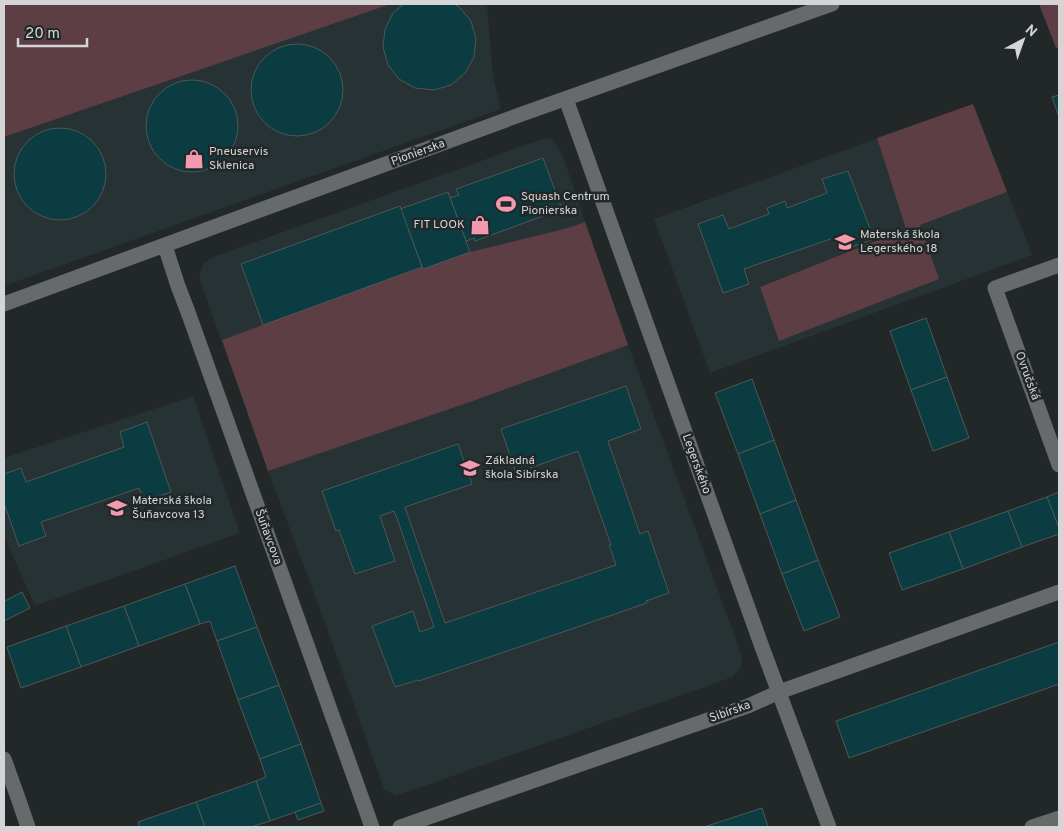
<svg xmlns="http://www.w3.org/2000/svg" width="1063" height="831" font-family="Overpass,sans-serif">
	<rect width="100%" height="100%" fill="#222727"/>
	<g fill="#263233">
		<path d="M391,4h96l6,72 8,33 -497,177v-149z"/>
		<path d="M973,104l59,151 -322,118 -56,-154z"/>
		<path d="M545,138l6,1 10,12 61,177 120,328 -1,10 -8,11 -337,119 -12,-7 -63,-177 -53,-141 -69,-193 4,-14 10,-7z"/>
		<path d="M193,396l47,137 -205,73 -31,-70v-78z"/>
	</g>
	<g fill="#5d3e44">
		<path d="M4,4h387l-387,133z"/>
		<path d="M1039,4h20v43l-3,1z"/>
		<path d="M973,104l34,88 -87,33 19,54 -160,62 -19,-54 146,-58 -29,-91z"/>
		<path d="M585,222l43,123 -158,57 -202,69 -46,-131 200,-73 1,2 47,-17 98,-24z"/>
	</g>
	<g fill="#0b3c42" stroke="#515656">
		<path d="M404,4h50l5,3 12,14 5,18 -2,18 -9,16 -14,12 -17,5 -19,-2 -16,-9 -11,-14 -5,-18 2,-18 8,-16z"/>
		<circle cx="297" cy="90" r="46"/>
		<circle cx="192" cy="126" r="46"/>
		<path d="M1059,95v22l-7,-20z"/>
		<circle cx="60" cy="174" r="46"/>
		<path d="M543,158l19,51 -87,32 -1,-3 -8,3 -16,-43 9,-3 -3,-6z"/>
		<path d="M848,171l26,68 -26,9 -1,-2 -2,1 -2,-7h1l-2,-5 -98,34 5,15 -26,9 -25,-69 25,-9 6,14 40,-15 -2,-6 18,-7 2,7 40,-15 -5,-14z"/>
		<path d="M448,192l22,60 -47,17 -23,-60z"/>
		<path d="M400,206l22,61 -159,58 -22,-61z"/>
		<path d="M926,318l21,59 -36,13 -21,-59z"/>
		<path d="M947,377l22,61 -36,13 -22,-61z"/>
		<path d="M752,379l22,61 -36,14 -23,-61z"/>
		<path d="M626,386l15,43 -33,12 32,93 8,-3 21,62 -23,8 1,2 -125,43 -103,35 -1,-1 -23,7 -23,-61 41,-15 7,21 14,-5 -37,-109 -3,-7 -14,5 15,45 -40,13 -16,-44 -3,1 -14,-40 136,-47 14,40 -67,23 40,116 171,-58 -7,-20h2l-33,-94 -62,22 -15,-44z"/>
		<path d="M147,422l24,70 -27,9 -5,-13 -98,34 5,14 -27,10 -15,-43v-29l17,-6 5,14 98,-35 -4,-15z"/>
		<path d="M774,440l22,60 -36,14 -22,-60z"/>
		<path d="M1059,492v36l-12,-31z"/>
		<path d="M1047,497l12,31v6l-37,13 -14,-36z"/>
		<path d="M796,500l22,60 -36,14 -22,-60z"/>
		<path d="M1008,511l14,36 -59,22 -14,-37z"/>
		<path d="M949,532l14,37 -61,21 -13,-37z"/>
		<path d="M818,560l22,57 -36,14 -22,-57z"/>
		<path d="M235,566l22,61 -40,14 -7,-20 -10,3 -15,-40z"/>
		<path d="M185,584l15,40 -61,22 -15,-40z"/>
		<path d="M22,592l8,16 -26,13v-21l1,1z"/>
		<path d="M124,606l15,40 -58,21 -15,-41z"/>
		<path d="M66,626l15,41 -60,21 -14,-41z"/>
		<path d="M257,627l22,58 -41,15 -21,-59z"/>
		<path d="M1059,642v42l-210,74 -13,-37z"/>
		<path d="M279,685l22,59 -41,15 -22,-59z"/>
		<path d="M301,744l20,59 -51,18 -14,-40 10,-4 -6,-18z"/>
		<path d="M256,781l14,40 -19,6h-46l-9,-25z"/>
		<path d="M196,802l9,25h-65l-2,-5z"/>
		<path d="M321,803l3,8 -26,9 -3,-8z"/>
		<path d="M762,808l6,19h-64z"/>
	</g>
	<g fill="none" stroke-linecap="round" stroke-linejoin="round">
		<g stroke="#666a6b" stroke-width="15">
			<path d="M566,99l196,548 67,180"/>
			<path d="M165,246l13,40 10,26 184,515"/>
			<path d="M1059,265l-64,23 64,177"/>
			<path d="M4,304l518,-190 310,-110"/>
			<path d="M4,759l13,36 11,32"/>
			<path d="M400,827l348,-121 31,-14 280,-100"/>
			<path d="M1032,827l27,-9"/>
		</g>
	</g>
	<defs>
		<symbol id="shop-bare" viewBox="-9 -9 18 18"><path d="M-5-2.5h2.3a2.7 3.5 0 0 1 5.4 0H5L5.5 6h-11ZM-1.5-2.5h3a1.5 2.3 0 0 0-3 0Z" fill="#f29aae" stroke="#222727" stroke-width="2.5" paint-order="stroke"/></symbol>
		<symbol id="stadium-bare" viewBox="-9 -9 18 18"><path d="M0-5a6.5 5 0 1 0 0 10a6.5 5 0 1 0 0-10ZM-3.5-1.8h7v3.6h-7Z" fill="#f29aae" stroke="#222727" stroke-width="2.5" paint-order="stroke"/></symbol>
		<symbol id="school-bare" viewBox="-9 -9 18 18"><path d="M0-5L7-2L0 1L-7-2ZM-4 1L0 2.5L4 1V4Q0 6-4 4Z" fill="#f29aae" stroke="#222727" stroke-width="2.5" paint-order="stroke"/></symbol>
	</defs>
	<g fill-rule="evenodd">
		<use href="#shop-bare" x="180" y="145" width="28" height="28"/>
		<use href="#stadium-bare" x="492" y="190" width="28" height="28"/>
		<use href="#shop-bare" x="466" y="211" width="28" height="28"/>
		<use href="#school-bare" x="831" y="228" width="28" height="28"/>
		<use href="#school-bare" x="456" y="454" width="28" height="28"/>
		<use href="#school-bare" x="103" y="494" width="28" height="28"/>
	</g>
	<g text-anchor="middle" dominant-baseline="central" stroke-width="5" stroke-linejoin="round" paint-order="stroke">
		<g font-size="12" fill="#d3d5d6" stroke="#222727" text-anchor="start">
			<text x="209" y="152">Pneuservis<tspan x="209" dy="14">Sklenica</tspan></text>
			<text x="521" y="197">Squash Centrum<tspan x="521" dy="14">Pionierska</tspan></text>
			<text x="465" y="225" text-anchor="end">FIT LOOK</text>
			<text x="860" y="235">Materská škola<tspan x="860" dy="14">Legerského 18</tspan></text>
			<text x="485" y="461">Základná<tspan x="485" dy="14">škola Sibírska</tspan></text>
			<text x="132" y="501">Materská škola<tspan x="132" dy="14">Šuňavcova 13</tspan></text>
		</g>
		<g font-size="12" fill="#d3d5d6" stroke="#222727">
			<text transform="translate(418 153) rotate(-20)">Pionierska</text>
			<text transform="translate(1027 376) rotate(70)">Ovručská</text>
			<text transform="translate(696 464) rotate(70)">Legerského</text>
			<text transform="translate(268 537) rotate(70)">Šuňavcova</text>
			<text transform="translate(730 712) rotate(-20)">Sibírska</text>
		</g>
	</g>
	<rect width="1063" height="831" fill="none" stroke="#d3d5d6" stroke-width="10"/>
	<g transform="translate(1023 40) rotate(41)" stroke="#222727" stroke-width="4" paint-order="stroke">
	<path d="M0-4L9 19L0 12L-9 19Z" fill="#d3d5d6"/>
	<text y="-8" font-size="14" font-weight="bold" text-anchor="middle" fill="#d3d5d6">N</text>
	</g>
	<path d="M18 38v8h69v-8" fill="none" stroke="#d3d5d6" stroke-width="2.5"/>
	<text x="25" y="38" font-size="15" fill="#d3d5d6" stroke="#222727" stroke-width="4" paint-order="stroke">20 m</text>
</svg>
